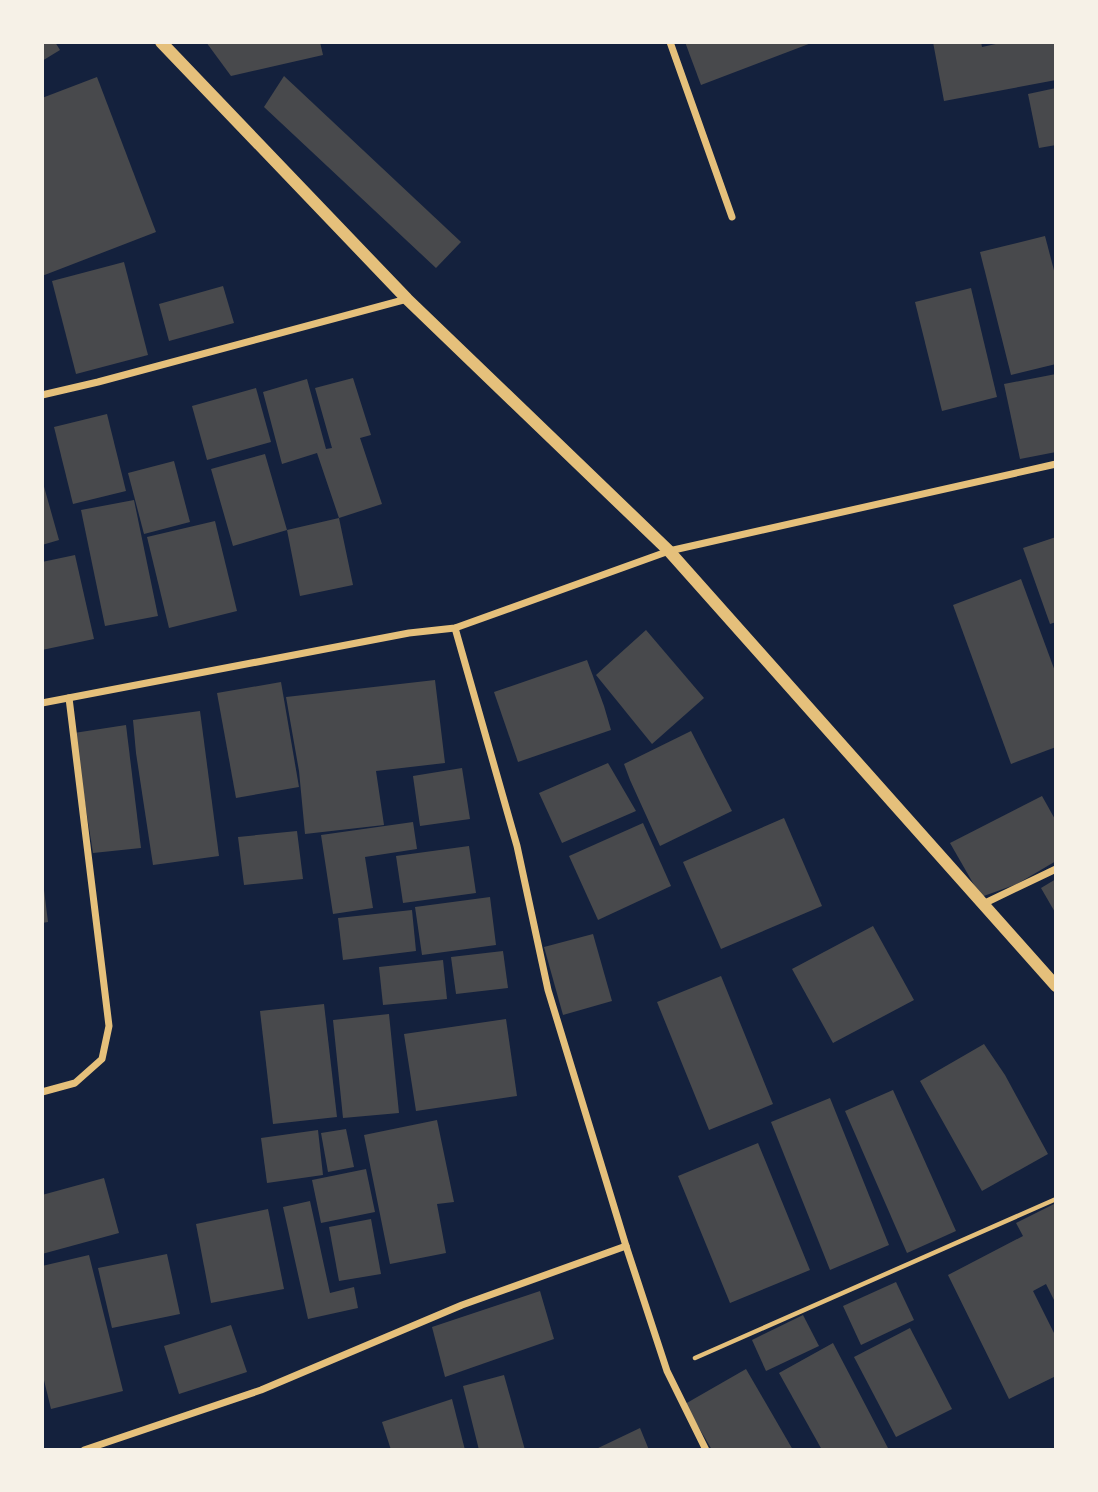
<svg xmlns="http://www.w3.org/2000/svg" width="1098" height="1492" font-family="Karla,sans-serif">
	<rect width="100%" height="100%" fill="#14213d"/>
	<g fill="#48494c">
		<path d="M42,42h13l5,8 -18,11z"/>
		<path d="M206,42h114l3,13 -92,21z"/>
		<path d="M685,42h129l-113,43z"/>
		<path d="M933,42h48l1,5 23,-5h51v38l-112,21z"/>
		<path d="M284,76l177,166 -25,26 -172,-161z"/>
		<path d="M97,77l59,155 -114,44v-178z"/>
		<path d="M1056,88v57l-17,3 -11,-54z"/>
		<path d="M1045,236l11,42v86l-45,11 -31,-123z"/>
		<path d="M124,262l24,93 -72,19 -24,-93z"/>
		<path d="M223,286l11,37 -65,18 -10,-37z"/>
		<path d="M971,288l26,109 -55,14 -27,-109z"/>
		<path d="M1056,374v78l-36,7 -16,-75z"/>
		<path d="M353,378l18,57 -11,3 22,66 -43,14 14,67 -53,11 -13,-66 -54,16 -22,-77 54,-15 22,76 52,-12 -22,-65 -35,11 -19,-72 44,-13 19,70 6,-1 -17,-60z"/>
		<path d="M256,388l15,54 -64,18 -15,-54z"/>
		<path d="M107,414l19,77 -53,13 -19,-77z"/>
		<path d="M174,461l16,61 -46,12 -16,-61z"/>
		<path d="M43,483l16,57 -17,5v-61z"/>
		<path d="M134,500l24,116 -53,10 -24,-116z"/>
		<path d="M215,521l22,90 -68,17 -22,-91z"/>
		<path d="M1056,537v85l-6,2 -27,-76z"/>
		<path d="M75,555l19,84 -52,11v-88z"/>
		<path d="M1021,579l35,95v73l-45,17 -58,-159z"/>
		<path d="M646,630l58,68 -52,46 -56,-69z"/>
		<path d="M587,660l17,46 7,24 -93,32 -24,-70z"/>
		<path d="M435,680l10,83 -69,8 8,54 -79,9 -6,-63 -13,-74z"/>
		<path d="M281,682l18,105 -63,11 -19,-105z"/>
		<path d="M200,711l19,145 -66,9 -17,-112 -3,-33z"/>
		<path d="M126,725l15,123 -48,5 -19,-120z"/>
		<path d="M691,731l41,80 -72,35 -30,-66 -6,-16z"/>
		<path d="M608,763l28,48 -74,32 -23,-50z"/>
		<path d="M462,768l8,51 -50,7 -7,-50z"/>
		<path d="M1042,796l14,25v40l-39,23 -36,13 -31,-54z"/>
		<path d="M784,818l38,88 -101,43 -38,-87z"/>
		<path d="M413,822l4,27 -52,8 8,51 -40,6 -12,-79z"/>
		<path d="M643,823l28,63 -73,34 -29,-64z"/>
		<path d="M297,831l6,48 -59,6 -6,-48z"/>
		<path d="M469,846l7,47 -73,10 -7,-47z"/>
		<path d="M1056,879v35l-15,-26z"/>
		<path d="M42,890h2l4,32 -6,1z"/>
		<path d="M490,897l6,48 -74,10 -7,-48z"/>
		<path d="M412,910l4,41 -73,9 -5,-42z"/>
		<path d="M873,926l41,74 -81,43 -41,-74z"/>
		<path d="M593,934l19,67 -49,14 -19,-68z"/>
		<path d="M503,951l5,37 -52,6 -5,-37z"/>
		<path d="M443,960l4,39 -64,6 -4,-38z"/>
		<path d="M721,976l52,128 -64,26 -52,-128z"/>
		<path d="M324,1004l13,113 -64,7 -13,-113z"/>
		<path d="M389,1014l10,99 -56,5 -10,-98z"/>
		<path d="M506,1019l11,77 -101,15 -12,-77z"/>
		<path d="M984,1044l21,31 43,79 -66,37 -62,-110z"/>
		<path d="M893,1090l63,141 -49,22 -62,-142z"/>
		<path d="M830,1098l59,147 -59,25 -59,-148z"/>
		<path d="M437,1120l17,82 -17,2 9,49 -56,11 -26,-129z"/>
		<path d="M346,1129l8,38 -26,5 -7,-39z"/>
		<path d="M318,1130l5,45 -56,8 -6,-45z"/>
		<path d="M758,1143l52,127 -80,33 -52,-127z"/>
		<path d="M366,1169l9,43 -54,11 -9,-43z"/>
		<path d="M104,1178l15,55 -77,21v-59z"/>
		<path d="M310,1201l20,92 24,-6 4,21 -50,11 -25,-112z"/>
		<path d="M1056,1203v101l-10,-20 -13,7 23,46v39l-47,23 -61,-124 75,-39 -7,-13z"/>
		<path d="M268,1209l16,80 -73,14 -15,-79z"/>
		<path d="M371,1219l10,55 -42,7 -10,-54z"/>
		<path d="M167,1254l13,60 -68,14 -14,-60z"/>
		<path d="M89,1255l34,136 -72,18 -9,-37v-106z"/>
		<path d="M896,1282l18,38 -53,25 -18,-39z"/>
		<path d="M540,1291l14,48 -109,38 -13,-50z"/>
		<path d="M803,1315l16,31 -53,25 -14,-31z"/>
		<path d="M231,1325l16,47 -68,22 -15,-48z"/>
		<path d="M910,1328l42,81 -56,28 -42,-80z"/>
		<path d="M833,1343l56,107h-67l-43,-77z"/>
		<path d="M746,1369l47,81h-81l-27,-46z"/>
		<path d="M504,1375l21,75h-46l-16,-64z"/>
		<path d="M452,1399l13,51h-74l-9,-28z"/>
		<path d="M640,1428l9,22h-55z"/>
	</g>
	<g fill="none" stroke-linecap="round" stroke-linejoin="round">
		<path stroke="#e5c07b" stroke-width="4.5" d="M695,1358l361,-159"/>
		<g stroke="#e5c07b" stroke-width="7">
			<path d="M670,42l62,175"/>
			<path d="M42,395l56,-13 309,-83"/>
			<path d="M455,628l62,218 31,144 78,256 41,125 39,79"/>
			<path d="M42,703l367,-70 46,-5 214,-77 387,-87"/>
			<path d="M983,904l73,-35"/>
			<path d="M42,1092l33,-9 27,-24 7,-33 -40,-328"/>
			<path d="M84,1450l177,-60 201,-85 164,-59"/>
		</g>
		<path stroke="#e5c07b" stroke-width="12" d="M161,42l246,257 262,252 387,435"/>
	</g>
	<rect width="1098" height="1492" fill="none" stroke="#f6f1e7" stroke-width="88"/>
</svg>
